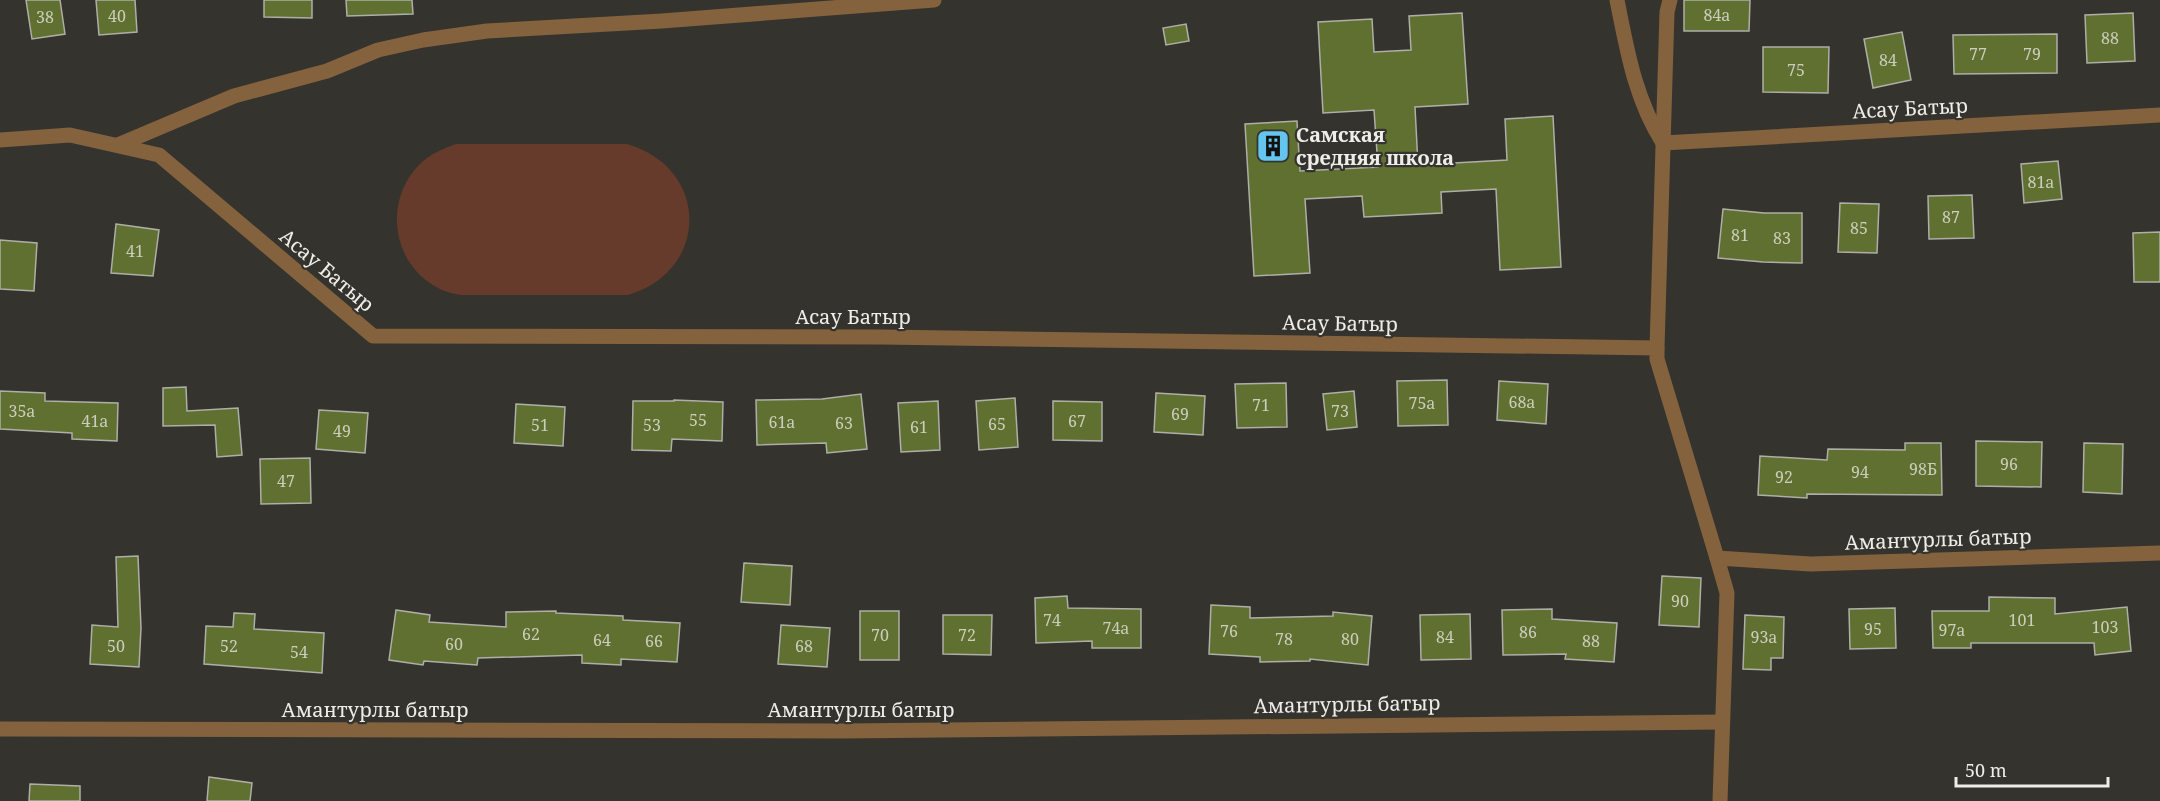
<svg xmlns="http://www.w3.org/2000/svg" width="2160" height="801" font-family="'Noto Serif',serif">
	<rect width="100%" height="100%" fill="#34332d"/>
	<path fill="#663b2c" d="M456,144h171c83,24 83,127 1,151h-166c-15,-1 -30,-9 -41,-19 -34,-32 -32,-89 6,-118 8,-6 18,-10 29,-14z"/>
	<g fill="#607030" stroke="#adafa8" stroke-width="1.5">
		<path d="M26,0h34l5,34 -33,5z"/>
		<path d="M96,0h39l2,32 -38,3z"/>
		<path d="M264,0h48v18l-48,-1z"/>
		<path d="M346,0h66l1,14 -66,2z"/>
		<path d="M1684,0h66l-1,31h-65z"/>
		<path d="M1462,13l6,91 -53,3 3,58 89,-5 -2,-41 48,-3 8,151 -61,3 -4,-81 -55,3 1,21 -78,4 -2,-21 -57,3 5,74 -56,3 -9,-152 52,-3 3,50 78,-4 -4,-57 -51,3 -5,-91 54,-3 2,33 37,-2 -2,-34z"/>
		<path d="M2133,13l2,48 -48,2 -2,-48z"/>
		<path d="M1186,24l3,17 -23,4 -3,-17z"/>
		<path d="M1902,32l9,48 -38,8 -9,-49z"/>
		<path d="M2057,34v39l-103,1 -1,-39z"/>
		<path d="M1763,47h66l-1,46 -65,-1z"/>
		<path d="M2058,161l4,38 -38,4 -3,-39z"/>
		<path d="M1972,195l2,43 -45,1 -1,-43z"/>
		<path d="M1840,203l39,1 -2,49 -39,-1z"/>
		<path d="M1723,209l41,4h38v50l-39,-1 -45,-4z"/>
		<path d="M116,224l43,6 -6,46 -42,-3z"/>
		<path d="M2160,232v50h-26l-1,-49z"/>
		<path d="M0,240l37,3 -3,48 -34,-2z"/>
		<path d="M1447,380l1,45 -50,1 -1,-45z"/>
		<path d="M1499,381l49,3 -2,40 -49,-4z"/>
		<path d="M1286,383l1,44 -50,1 -2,-44z"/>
		<path d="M186,387l1,24 51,-3 4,47 -25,2 -2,-32 -52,1v-38z"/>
		<path d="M0,391l45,2v8l73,2 -1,38 -45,-2v-6l-72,-4z"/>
		<path d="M1354,391l3,36 -30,3 -4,-36z"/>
		<path d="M1156,393l49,3 -2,39 -49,-3z"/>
		<path d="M861,394l6,55 -40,4 -1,-10 -69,2 -1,-45 66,-1z"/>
		<path d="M1015,398l3,49 -39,3 -3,-49z"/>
		<path d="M674,400l49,2 -1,39 -50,-2 -1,12 -39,-1 1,-49h41z"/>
		<path d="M938,401l2,49 -39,2 -3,-49z"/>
		<path d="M1053,401l49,1v39l-49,-1z"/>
		<path d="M516,404l49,3 -2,39 -49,-3z"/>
		<path d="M319,410l49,3 -3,40 -49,-4z"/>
		<path d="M1976,441l66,1 -1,45 -65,-1z"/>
		<path d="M1905,443h36l1,52 -135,-1v4l-49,-3 2,-39 67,4 1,-11 77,1z"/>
		<path d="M2084,443l39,1 -1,50 -39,-2z"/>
		<path d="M310,458l1,45 -50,1 -1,-45z"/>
		<path d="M138,556l3,72 -2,39 -49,-3 2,-39 26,2 -2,-70z"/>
		<path d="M744,563l48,3 -2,39 -49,-3z"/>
		<path d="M1662,576l39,2 -2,49 -40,-2z"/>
		<path d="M1067,596l1,12 73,1v39h-49v-7l-56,2 -1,-45z"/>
		<path d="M1989,597l66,1v16l72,-7 4,44 -36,4 -1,-12h-123v5h-38l-1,-37h57z"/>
		<path d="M1211,605l39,2v11l83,-2v-4l39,4 -4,49 -58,-6v2l-50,1v-5l-51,-3z"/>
		<path d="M1895,608l1,40 -46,1 -1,-40z"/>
		<path d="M1552,609v10l65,4 -3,39 -49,-3 1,-5 -63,1 -1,-45z"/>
		<path d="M396,610l34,5 -1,7 77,5v-15l50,-1v2l67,3v4l57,3 -3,39 -56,-3v6l-39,-2v-8l-104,3 -1,7 -53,-4 -1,4 -34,-5z"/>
		<rect x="860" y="611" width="39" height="49"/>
		<path d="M234,613l21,1 -1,15 70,4 -2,40 -118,-9 2,-38 27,1z"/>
		<path d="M1470,614l1,45 -50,1 -1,-45z"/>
		<path d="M943,615h49l-1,40 -48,-1z"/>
		<path d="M1745,615l39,2 -1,41h-12v12l-28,-1z"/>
		<path d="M781,625l49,3 -3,39 -49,-3z"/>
		<path d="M209,777l43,6 -2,18h-43z"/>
		<path d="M30,784l50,2v15h-51z"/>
	</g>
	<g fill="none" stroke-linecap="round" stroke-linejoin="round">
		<g stroke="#84623e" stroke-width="15">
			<path d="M1617,0c10,50 18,99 46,143l497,-28"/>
			<path d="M118,145l116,-49 93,-25 51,-21 45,-10 64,-9 175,-10 272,-21"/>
			<path d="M1657,348l10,-336 3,-12"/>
			<path d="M1717,558l10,35 -7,208"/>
			<path d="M0,729l843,2 879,-9"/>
		</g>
		<path stroke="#84623e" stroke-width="15" d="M0,140l70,-5 89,20 214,181 508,1 776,11v11l60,199 94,6 349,-11"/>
	</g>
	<defs>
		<symbol id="building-square" viewBox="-11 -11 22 22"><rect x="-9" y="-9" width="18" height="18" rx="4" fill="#64c5ee" stroke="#34332d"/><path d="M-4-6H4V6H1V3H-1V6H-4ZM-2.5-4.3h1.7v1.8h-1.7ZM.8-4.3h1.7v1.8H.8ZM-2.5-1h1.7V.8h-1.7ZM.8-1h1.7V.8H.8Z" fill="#111"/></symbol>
	</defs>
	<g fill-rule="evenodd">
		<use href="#building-square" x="1254" y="127" width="38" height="38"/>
	</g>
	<g text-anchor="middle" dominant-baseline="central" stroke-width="4.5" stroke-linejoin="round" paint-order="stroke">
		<g font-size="16" fill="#cacebc">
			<text x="1717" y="15">84а</text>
			<text x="117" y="16">40</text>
			<text x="45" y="17">38</text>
			<text x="2110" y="38">88</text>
			<text x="1978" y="54">77</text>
			<text x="2032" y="54">79</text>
			<text x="1888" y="60">84</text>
			<text x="1796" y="70">75</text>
			<text x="2041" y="182">81а</text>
			<text x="1951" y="217">87</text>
			<text x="1859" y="228">85</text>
			<text x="1740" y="235">81</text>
			<text x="1782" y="238">83</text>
			<text x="135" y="251">41</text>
			<text x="1522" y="402">68а</text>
			<text x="1422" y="403">75а</text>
			<text x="1261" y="405">71</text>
			<text x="22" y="411">35а</text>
			<text x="1340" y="411">73</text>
			<text x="1180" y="414">69</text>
			<text x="698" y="420">55</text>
			<text x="95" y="421">41а</text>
			<text x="1077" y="421">67</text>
			<text x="782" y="422">61а</text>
			<text x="844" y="423">63</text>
			<text x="997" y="424">65</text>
			<text x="540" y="425">51</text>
			<text x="652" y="425">53</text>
			<text x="919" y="427">61</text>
			<text x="342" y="431">49</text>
			<text x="2009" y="464">96</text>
			<text x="1923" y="469">98Б</text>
			<text x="1860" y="472">94</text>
			<text x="1784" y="477">92</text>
			<text x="286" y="481">47</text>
			<text x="1680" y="601">90</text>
			<text x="1052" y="620">74</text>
			<text x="2022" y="620">101</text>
			<text x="2105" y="627">103</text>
			<text x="1116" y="628">74а</text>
			<text x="1873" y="629">95</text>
			<text x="1952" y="630">97а</text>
			<text x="1229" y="631">76</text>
			<text x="1528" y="632">86</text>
			<text x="531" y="634">62</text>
			<text x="880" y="635">70</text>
			<text x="967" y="635">72</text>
			<text x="1445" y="637">84</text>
			<text x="1764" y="637">93а</text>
			<text x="1284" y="639">78</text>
			<text x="1350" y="639">80</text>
			<text x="602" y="640">64</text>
			<text x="654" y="641">66</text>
			<text x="1591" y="641">88</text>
			<text x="454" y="644">60</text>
			<text x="116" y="646">50</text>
			<text x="229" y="646">52</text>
			<text x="804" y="646">68</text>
			<text x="299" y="652">54</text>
		</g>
		<g font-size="20" fill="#eeedea" stroke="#34332d">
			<text transform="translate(1910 108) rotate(-3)">Асау Батыр</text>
			<text transform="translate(327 270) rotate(40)">Асау Батыр</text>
			<text x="853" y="316">Асау Батыр</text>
			<text transform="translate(1340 323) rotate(1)">Асау Батыр</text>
			<text transform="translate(1938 539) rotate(-2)">Амантурлы батыр</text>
			<text transform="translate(1347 704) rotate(-1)">Амантурлы батыр</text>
			<text x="375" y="709">Амантурлы батыр</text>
			<text x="861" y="709">Амантурлы батыр</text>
		</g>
		<g font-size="20" font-weight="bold" fill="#eeedea" stroke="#34332d" text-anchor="start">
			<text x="1296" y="134">Самская<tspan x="1296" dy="23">средняя школа</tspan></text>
		</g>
	</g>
	<path d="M1956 777v9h152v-9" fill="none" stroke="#eeedea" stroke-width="3"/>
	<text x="1965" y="777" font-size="18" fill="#eeedea" stroke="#34332d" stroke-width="4.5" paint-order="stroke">50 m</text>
</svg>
